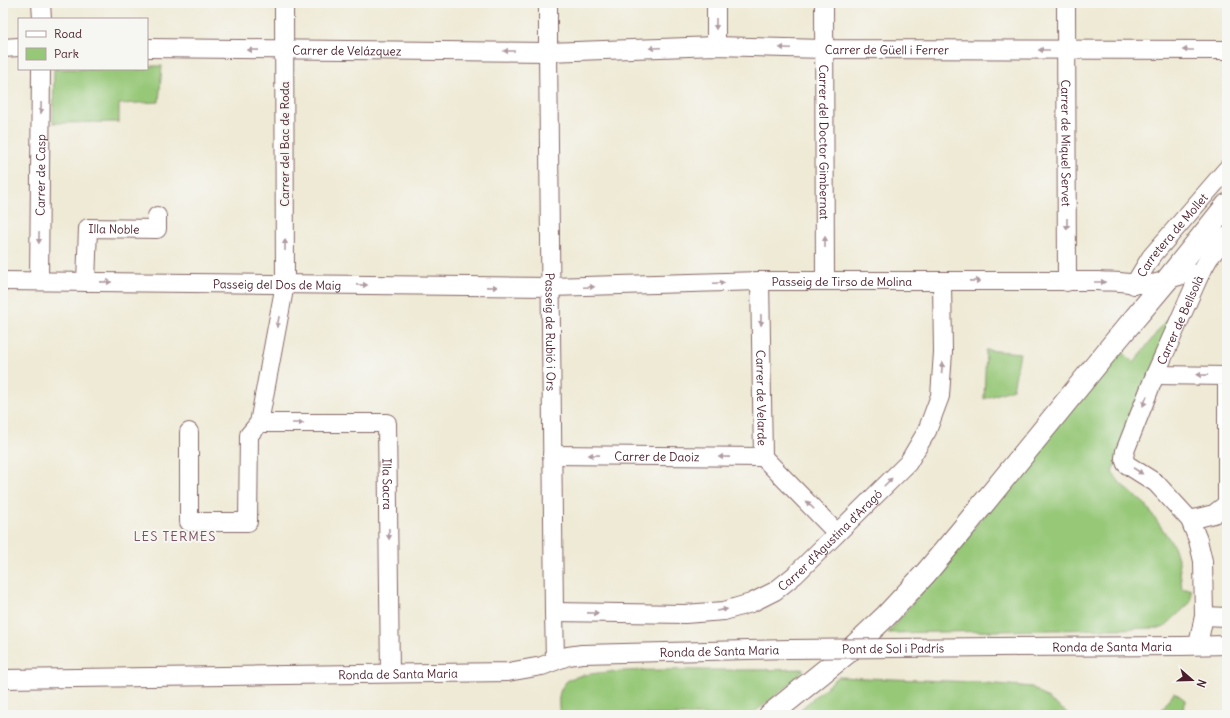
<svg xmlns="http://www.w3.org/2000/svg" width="1230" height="718" font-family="Delius,sans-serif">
	<rect width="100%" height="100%" fill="#f6f6f2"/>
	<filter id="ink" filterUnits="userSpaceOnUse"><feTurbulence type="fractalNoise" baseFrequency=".025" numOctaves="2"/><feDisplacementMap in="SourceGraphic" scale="8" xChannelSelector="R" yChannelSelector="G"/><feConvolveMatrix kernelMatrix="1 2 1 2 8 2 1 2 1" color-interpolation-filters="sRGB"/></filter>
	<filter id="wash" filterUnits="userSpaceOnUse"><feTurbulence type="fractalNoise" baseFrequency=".012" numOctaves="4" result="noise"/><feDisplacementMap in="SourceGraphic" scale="16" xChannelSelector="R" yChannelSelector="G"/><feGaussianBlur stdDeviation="0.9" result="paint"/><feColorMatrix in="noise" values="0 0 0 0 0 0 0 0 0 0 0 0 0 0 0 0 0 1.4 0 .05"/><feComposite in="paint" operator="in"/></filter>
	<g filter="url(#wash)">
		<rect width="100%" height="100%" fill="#efead5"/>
		<g fill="#97c878" stroke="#707452">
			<path d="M147,66h15l-3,36 -40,2v18l-66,1 1,-54h93z"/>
			<path d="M1177,305l-65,167 9,12 25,21 28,41 5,16 3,27h9v13l-28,26 -275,5 232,-284 14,14z"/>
			<path d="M986,350l34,3 -7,36 -29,10z"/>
			<path d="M804,669l-15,16 -38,30h-191c-2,-13 -3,-24 7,-34 15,-13 118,-11 142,-11 31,0 63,0 95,-1z"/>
			<path d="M838,677l136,5 58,5 38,28h-276z"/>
			<path d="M1174,692l11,8 -1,15h-26z"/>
		</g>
	</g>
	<g filter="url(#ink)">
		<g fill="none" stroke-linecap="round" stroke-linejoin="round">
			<defs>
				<g id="minor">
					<path d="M41,3l1,16"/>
					<path id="s1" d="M548,3v49l6,560 1,48"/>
					<path id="s2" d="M824,3l1,278"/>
					<path id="s3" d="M1066,3l1,279"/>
					<path d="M716,46v-43"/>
					<path d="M3,48l16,-1"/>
					<path id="s4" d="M147,48l401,4 168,-6 108,3 403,1"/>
					<path id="s5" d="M3,281l547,6 210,-6h338c7,1 15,0 22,1 11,1 20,3 31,2 17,-2 32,-13 49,-10"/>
					<path id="s6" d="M39,281l2,-212"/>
					<path id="s7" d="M760,281l3,176 74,76"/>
					<path id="s8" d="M86,282l2,-54 69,1v-13"/>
					<path id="s9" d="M1134,285l17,-28 76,-88"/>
					<path d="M1155,375l72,1v128l-13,10 -24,6"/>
					<path id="s10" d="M259,423h128l3,250"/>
					<path d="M189,432v90h59l1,-87 10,-12 26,-139 -1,-281"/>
					<path id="s11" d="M552,455l211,2"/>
					<path id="s12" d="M554,612l131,2 39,-3 27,-8 24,-12 20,-16 113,-112 19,-32 13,-35 3,-44 -1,-71"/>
					<path d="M1204,616l23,1"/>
					<path id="s13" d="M1198,645l6,-29 -1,-55 -5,-21 -8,-20 -34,-37 -30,-19 -2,-6 1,-7 30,-76 45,-101 9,-16 18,-22"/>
					<path id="s14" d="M996,647l186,-1 45,-1"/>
					<path id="s15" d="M3,679l505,-7 34,-6 26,-10 14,-2 208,-5"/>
				</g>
				<path id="major" d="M770,715l78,-63 38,-36 40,-43 36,-43 152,-187 53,-63 60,-75"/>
			</defs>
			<use href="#minor" stroke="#846666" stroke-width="20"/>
			<use href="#major" stroke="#846666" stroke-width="24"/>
			<use href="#minor" stroke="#fff" stroke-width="18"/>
			<use href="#major" stroke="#fff" stroke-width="22"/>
			<defs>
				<g id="minor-bridge">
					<path id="s16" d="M790,649l206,-2"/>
				</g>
			</defs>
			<use href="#minor-bridge" stroke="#846666" stroke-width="20" stroke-linecap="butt"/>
			<use href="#minor-bridge" stroke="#fff" stroke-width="18"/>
		</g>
		<defs><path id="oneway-solid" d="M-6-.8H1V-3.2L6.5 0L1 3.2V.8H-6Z"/></defs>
		<g fill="#ae9aa0">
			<use href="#oneway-solid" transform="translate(716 24) rotate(90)"/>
			<use href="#oneway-solid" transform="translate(655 48) rotate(178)"/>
			<use href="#oneway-solid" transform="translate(785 48) rotate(-178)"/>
			<use href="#oneway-solid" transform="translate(253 50) rotate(-179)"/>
			<use href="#oneway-solid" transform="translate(1044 50) rotate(-180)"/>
			<use href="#oneway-solid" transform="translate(1188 50) rotate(-180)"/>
			<use href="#oneway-solid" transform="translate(509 51) rotate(-180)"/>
			<use href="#oneway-solid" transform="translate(41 108) rotate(91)"/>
			<use href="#oneway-solid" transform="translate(1067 224) rotate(90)"/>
			<use href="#oneway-solid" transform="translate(39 238) rotate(91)"/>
			<use href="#oneway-solid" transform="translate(825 242) rotate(-90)"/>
			<use href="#oneway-solid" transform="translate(285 245) rotate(-90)"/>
			<use href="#oneway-solid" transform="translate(975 281) rotate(1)"/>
			<use href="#oneway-solid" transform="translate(106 282) rotate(1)"/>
			<use href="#oneway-solid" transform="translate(1100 282)"/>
			<use href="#oneway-solid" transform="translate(719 283) rotate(-2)"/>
			<use href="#oneway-solid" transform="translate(362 285) rotate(1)"/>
			<use href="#oneway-solid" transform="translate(492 287) rotate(1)"/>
			<use href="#oneway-solid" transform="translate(589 287) rotate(-2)"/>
			<use href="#oneway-solid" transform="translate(761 320) rotate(89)"/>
			<use href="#oneway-solid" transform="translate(278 322) rotate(101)"/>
			<use href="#oneway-solid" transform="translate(942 368) rotate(-85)"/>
			<use href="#oneway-solid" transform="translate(1202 375) rotate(-179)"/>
			<use href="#oneway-solid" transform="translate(1145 401) rotate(112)"/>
			<use href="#oneway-solid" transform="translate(298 423)"/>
			<use href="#oneway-solid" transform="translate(594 455) rotate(-179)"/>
			<use href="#oneway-solid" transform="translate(724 457) rotate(-179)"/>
			<use href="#oneway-solid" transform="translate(1138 471) rotate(33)"/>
			<use href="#oneway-solid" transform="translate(888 482) rotate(-45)"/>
			<use href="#oneway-solid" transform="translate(810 505) rotate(-134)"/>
			<use href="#oneway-solid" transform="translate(389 534) rotate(89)"/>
			<use href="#oneway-solid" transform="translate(722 610) rotate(-9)"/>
			<use href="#oneway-solid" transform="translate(593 613) rotate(1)"/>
		</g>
	</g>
	<g text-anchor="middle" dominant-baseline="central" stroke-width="4" stroke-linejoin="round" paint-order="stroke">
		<g font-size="12" fill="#4a1f2b" stroke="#f6f6f2">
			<text stroke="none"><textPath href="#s4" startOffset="740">Carrer de Güell i Ferrer</textPath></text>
			<text stroke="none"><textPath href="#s4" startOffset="200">Carrer de Velázquez</textPath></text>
			<text stroke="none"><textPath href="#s2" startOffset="139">Carrer del Doctor Gimbernat</textPath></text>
			<text stroke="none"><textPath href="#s3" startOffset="140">Carrer de Miquel Servet</textPath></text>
			<text transform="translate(284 144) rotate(-90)">Carrer del Bac de Roda</text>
			<text stroke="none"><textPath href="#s6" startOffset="106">Carrer de Casp</textPath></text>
			<text stroke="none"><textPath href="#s8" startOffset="80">Illa Noble</textPath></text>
			<text stroke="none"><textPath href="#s9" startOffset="63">Carretera de Mollet</textPath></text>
			<text stroke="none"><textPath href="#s5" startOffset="839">Passeig de Tirso de Molina</textPath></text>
			<text stroke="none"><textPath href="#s5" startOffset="274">Passeig del Dos de Maig</textPath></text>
			<text stroke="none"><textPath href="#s13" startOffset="369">Carrer de Bellsolà</textPath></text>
			<text stroke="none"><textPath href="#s1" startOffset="329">Passeig de Rubió i Ors</textPath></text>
			<text stroke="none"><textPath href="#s7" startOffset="117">Carrer de Velarde</textPath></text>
			<text stroke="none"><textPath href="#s11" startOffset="105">Carrer de Daoiz</textPath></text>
			<text stroke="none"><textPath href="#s10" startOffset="189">Illa Sacra</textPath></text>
			<text stroke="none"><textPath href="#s12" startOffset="300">Carrer d'Agustina d'Aragó</textPath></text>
			<text stroke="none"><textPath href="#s14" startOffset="116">Ronda de Santa Maria</textPath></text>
			<text stroke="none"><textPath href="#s16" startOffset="103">Pont de Sol i Padrís</textPath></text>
			<text stroke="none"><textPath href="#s15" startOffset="719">Ronda de Santa Maria</textPath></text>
			<text stroke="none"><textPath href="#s15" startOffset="395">Ronda de Santa Maria</textPath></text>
		</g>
		<g font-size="13" letter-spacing="1" fill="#7e5263" stroke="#f6f6f2">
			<text x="175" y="536">LES TERMES</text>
		</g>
	</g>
	<rect width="1230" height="718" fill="none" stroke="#f6f6f2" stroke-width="16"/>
	<rect x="18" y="18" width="130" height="52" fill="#f6f6f2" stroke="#b1a0a2"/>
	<rect x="26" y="31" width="20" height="6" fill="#ffffff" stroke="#b1a0a2"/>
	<text x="54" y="38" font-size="12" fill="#4a1f2b">Road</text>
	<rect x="26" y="48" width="20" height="12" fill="#97c878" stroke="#b1a0a2"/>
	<text x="54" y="58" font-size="12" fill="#4a1f2b">Park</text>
	<g transform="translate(1192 680) rotate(110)" stroke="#f6f6f2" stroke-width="3" paint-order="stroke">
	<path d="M0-3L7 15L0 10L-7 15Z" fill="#4a1f2b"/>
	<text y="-6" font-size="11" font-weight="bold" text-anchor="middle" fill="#4a1f2b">N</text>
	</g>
</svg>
